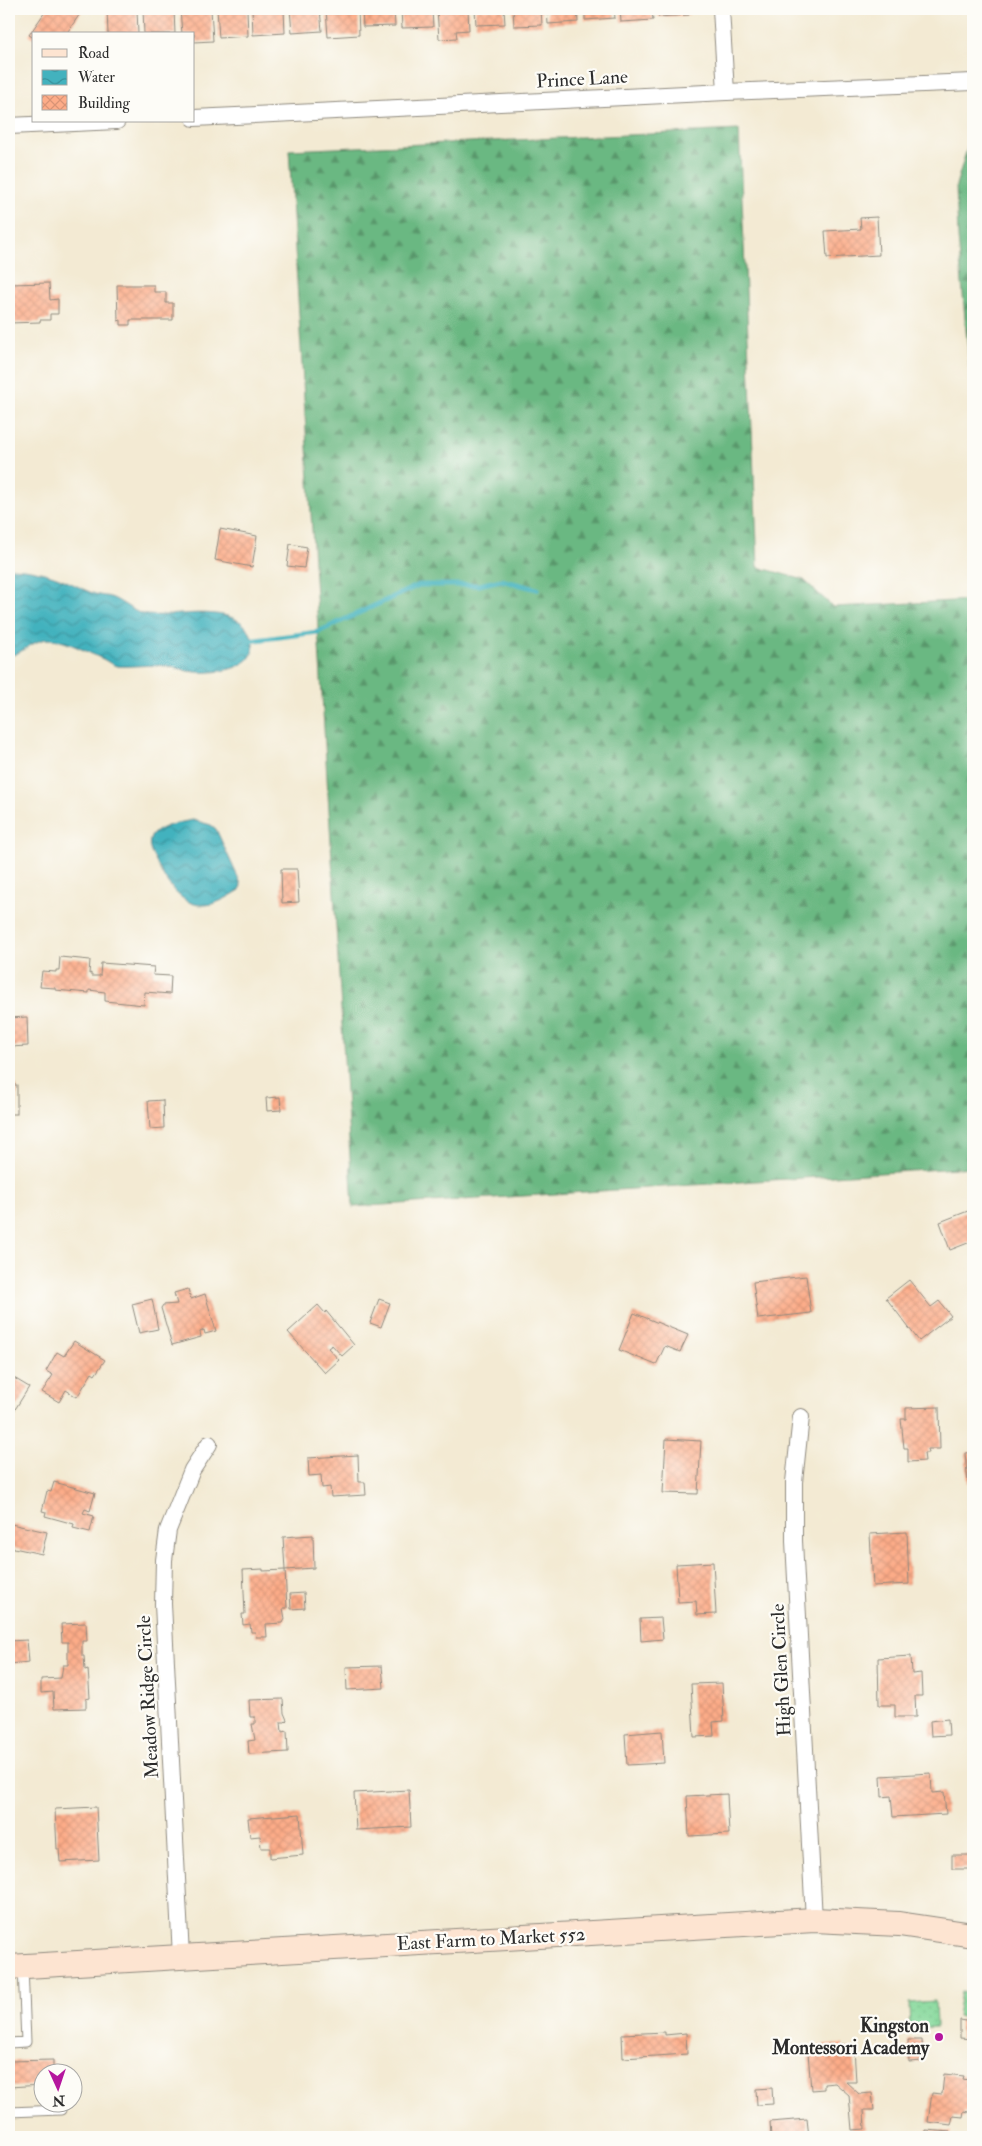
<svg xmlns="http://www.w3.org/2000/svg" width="982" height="2146" font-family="'IM FELL Double Pica',serif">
	<defs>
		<pattern id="grass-dots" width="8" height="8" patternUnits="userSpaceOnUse" patternTransform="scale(1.25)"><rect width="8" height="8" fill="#84d89a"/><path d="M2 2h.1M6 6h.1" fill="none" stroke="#72ba85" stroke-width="1.8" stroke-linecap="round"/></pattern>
		<pattern id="forest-firs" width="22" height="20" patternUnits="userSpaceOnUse" patternTransform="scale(1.25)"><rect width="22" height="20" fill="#6bb882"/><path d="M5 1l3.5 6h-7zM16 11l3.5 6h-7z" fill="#58966b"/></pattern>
		<pattern id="water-waves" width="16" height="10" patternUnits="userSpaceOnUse" patternTransform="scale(1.25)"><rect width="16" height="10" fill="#43b2be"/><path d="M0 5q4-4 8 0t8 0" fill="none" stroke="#38919b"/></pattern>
		<pattern id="building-cross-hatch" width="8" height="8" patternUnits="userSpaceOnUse" patternTransform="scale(1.25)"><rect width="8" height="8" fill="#fdac88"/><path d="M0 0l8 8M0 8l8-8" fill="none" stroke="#d99476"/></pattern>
	</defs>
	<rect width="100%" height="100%" fill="#fdfcf7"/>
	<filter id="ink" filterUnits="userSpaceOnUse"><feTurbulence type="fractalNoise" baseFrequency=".02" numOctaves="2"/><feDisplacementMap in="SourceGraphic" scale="10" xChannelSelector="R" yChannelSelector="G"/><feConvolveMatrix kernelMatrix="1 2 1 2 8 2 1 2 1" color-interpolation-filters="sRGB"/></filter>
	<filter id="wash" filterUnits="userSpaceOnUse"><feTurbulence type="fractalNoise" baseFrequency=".0096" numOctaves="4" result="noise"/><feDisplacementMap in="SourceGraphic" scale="20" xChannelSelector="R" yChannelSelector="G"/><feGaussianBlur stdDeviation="1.12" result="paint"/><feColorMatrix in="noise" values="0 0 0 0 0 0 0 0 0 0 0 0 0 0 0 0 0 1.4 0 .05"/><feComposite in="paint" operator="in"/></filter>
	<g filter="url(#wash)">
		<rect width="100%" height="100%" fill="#f3ead3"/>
		<g fill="url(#grass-dots)" stroke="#588262">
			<path d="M961,1992l12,2v25l-16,-3z"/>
			<path d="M935,2001l1,26 -26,1 -1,-25z"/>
		</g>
		<g fill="url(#forest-firs)" stroke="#4b7256">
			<path d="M739,130l19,437 46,13 29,27 140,-7v567l-620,40 -64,-1057z"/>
			<path d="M972,132l1,1v277l-15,-173 -2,-52z"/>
		</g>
		<g fill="url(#water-waves)" stroke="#376e74">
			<path d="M9,568c17,0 40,5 55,12 12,5 23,12 35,15 4,1 8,1 11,2 13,4 23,16 37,18 28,3 92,-15 105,22 12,34 -43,38 -64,34 -8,-1 -14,-5 -22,-5 -16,-2 -33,1 -49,0 -5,-1 -10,-5 -14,-7 -17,-7 -34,-18 -53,-20 -15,-1 -26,14 -41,17z"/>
			<path d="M193,820l18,5 5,4 25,55 -1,6c-12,7 -25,16 -39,15 -21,-1 -35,-23 -43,-39 -4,-9 -12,-18 -7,-29 6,-11 31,-15 42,-17z"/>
		</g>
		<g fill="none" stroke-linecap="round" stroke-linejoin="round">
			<path stroke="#43b2be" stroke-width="5" d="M248,641l70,-9 101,-47h60l22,-5 36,9"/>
		</g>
		<g id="blocks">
			<g fill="url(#building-cross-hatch)">
				<path d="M47,9h33l2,2 -16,23h-32v4l-5,-3z"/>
				<path d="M107,9h30l1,25h-30z"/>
				<path d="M143,9h31l1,25h-31z"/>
				<path d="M180,9h31l2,32 -19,1v-8h-12z"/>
				<path d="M217,9h30l1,27 -29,2z"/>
				<path d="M252,9h32l1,24 -32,2z"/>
				<path d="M290,9h30l2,22 -30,2z"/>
				<path d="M326,9h32l1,26 -31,2z"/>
				<path d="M362,9h32l1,17 -32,1z"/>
				<path d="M401,9h31l1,18 -31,1z"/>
				<path d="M437,9h31l1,21 -13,1 1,7 -18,1z"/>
				<path d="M475,9h29l1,15 -29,1z"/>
				<path d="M513,9h28l1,16 -28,1z"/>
				<path d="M547,9h30l1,13 -30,2z"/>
				<path d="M585,9h29l1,9 -30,2z"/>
				<path d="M620,9h32l1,11 -32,2z"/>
				<path d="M658,9h30l1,6 -31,2z"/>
				<path d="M794,9h31v2l-31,1z"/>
				<path d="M877,217l2,38 -52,3 -2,-27 36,-2 -1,-11z"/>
				<path d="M49,283l1,17 8,-1v15h-8v6h-10v2l-31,1v-39z"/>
				<path d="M117,285h37v7h12v11h7v17h-43v5h-9v-5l-3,1z"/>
				<path d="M220,529l37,7 -5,31 -37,-7z"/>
				<path d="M290,544l17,3 -3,21 -17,-2z"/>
				<path d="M281,869h16l2,33 -17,1z"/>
				<path d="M60,957l30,3 -1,14 2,-1v3h9l1,-13 53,4 -1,8 18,1 -1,18 -25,-2 -1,13 -39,-4v-9l-16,-2v3l-34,-3v-2l-15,-1 2,-16 14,1v-2h3z"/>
				<path d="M27,1017l1,29 -19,1v-29z"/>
				<rect x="9" y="1085" width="8" height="29"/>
				<path d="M280,1097l1,13 -14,1 -1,-13z"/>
				<path d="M163,1100l1,28 -14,1 -2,-28z"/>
				<path d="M973,1209v32l-23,9 -10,-28z"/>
				<path d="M806,1276l5,37 -53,6 -5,-37z"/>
				<path d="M909,1280l22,27 8,-6 12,15 -32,25 -33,-43z"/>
				<path d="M188,1289l3,10 14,-5 11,37 -11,3 -1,-4 -4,2 1,5 -29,8 -11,-37 2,-3 14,-1 -3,-11z"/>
				<path d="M152,1299l6,30 -19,4 -7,-29z"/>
				<path d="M379,1299l11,4 -9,24 -11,-4z"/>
				<path d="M318,1305l7,8 1,-2 28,34 -12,11 -10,-11 -4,3 11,12 -14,13 -37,-41z"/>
				<path d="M634,1313l54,22 -8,17 -15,-6 -9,19 -37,-15z"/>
				<path d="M74,1341l31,19 -10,15 -3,-2 -15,24 -11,-7 -7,12 -17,-10 11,-17 -7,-4 11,-19 7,4z"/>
				<path d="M9,1375l20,12 -20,32z"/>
				<path d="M939,1407l1,42h-12l1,4h-5l1,8 -17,1v-14h-4l-3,-29h5v-11z"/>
				<path d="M666,1439l35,2 -3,53 -35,-1z"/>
				<path d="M973,1452v30l-5,1 -3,-30z"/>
				<path d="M358,1455l1,27h6l1,13 -35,2 -1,-10 -8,1 -1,-13 -12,1 -1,-18z"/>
				<path d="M54,1482l41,11 -5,18 -5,-2 -2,4 11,3 -4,16 -17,-4 1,-4 -29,-8 1,-4 -4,-1 5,-20 4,1z"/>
				<path d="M11,1524l36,8 -5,22 -33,-7z"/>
				<path d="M907,1532l2,52 -36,2 -3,-52z"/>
				<path d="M313,1535l1,33 -29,2 -2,-33z"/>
				<path d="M713,1562l3,52 -19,1 -1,-14 -18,1 -2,-38z"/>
				<path d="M263,1569v2l22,-1 2,38h-4l2,11 -2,4 -17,1 1,13h-11l-1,-5h-4l-1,-8 -7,1 -1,-11h3l-2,-44z"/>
				<path d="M304,1593l1,15 -14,1 -1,-15z"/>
				<path d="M661,1618l2,21 -22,2 -1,-22z"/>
				<path d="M86,1623l1,18h-5v15h2l1,14 3,-1 2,29 -4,1v9l-32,1 -1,-17 -12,1v-14l20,-1 2,-13h5v-23h-6l-1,-18z"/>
				<path d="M27,1640l2,22 -20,2v-23z"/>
				<path d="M911,1656l1,18 9,-1 1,23h-7l1,21h-21v-12h-16l-1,-47z"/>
				<path d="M382,1666l2,22 -37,2 -1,-23z"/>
				<path d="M722,1683l2,38 -11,1 1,14 -20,1 -3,-53z"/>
				<path d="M283,1699l1,14 3,7 -2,2h-4l1,10 5,-1 1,21 -39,2 -1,-13 7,-1 -3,-16h3v-7h-5l-1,-17z"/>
				<path d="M948,1719l1,16 -18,1 -1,-15z"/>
				<path d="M662,1731l2,32 -37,2 -2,-31z"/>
				<path d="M931,1773l1,20 12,-1 2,22 -53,3 -2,-21 -9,1 -1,-21z"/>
				<path d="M409,1790l2,37 -55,3 -2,-37z"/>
				<path d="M727,1794l2,40 -40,2 -2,-40z"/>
				<path d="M96,1807l3,53 -39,2 -1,-13h-2l-2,-40z"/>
				<path d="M300,1814l3,41 -33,3v-10h-9l-1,-12 -10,1 -2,-19z"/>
				<rect x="952" y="1855" width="21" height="14"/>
				<path d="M960,2020l13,2 -1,17 -12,-1z"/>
				<path d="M665,2032v3l21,-2 1,21 -64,4 -1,-24z"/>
				<path d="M908,2040h14l1,21 -14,1z"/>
				<path d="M844,2044v5l10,-1 2,34h-10l13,12 13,-1 2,17h-10l1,19 -13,1 -3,-35 -14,-12 -11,1v5l-13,1 -3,-38h9v-6z"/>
				<path d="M53,2060v14h-11v11l-33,2v-26z"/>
				<path d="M944,2074l20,2 -1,3 10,2v32l-9,-2 -1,6 -10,-1 -2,9 -23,-3 4,-29 10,1z"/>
				<path d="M772,2088l1,16 -16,1 -1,-16z"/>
				<path d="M807,2119l2,18h-38l-1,-15z"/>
				<path d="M926,2130l25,2 -1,5h-24z"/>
			</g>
		</g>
	</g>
	<g filter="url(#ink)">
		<use href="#blocks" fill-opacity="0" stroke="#8f8a7f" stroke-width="1"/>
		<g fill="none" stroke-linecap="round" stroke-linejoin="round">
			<defs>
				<g id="service">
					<path d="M9,2043l17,-1 -3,-76"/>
					<path d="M9,2112l52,-2"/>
				</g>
				<g id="minor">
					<path d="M721,9l5,83"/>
					<path d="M194,118l532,-26 247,-10"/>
					<path d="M9,126l108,-5"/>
					<path d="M801,1417l-7,65v59l20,379"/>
					<path d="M181,1957l-18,-353 1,-44 4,-30 24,-60 17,-26"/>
				</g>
				<path id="secondary" d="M9,1967l805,-47 85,4 74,11"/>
			</defs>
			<use href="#service" stroke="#8f8a7f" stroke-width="11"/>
			<use href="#minor" stroke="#8f8a7f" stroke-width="18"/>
			<use href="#secondary" stroke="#8f8a7f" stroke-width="26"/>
			<use href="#service" stroke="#fff" stroke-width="9"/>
			<use href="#minor" stroke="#fff" stroke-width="16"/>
			<use href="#secondary" stroke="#fde4d1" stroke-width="24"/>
		</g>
	</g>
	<circle fill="#b5179e" stroke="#fdfcf7" stroke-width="2" cx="939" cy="2037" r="5"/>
	<g text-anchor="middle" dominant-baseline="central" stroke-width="4.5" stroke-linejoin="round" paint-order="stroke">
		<g font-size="19" fill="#2b2b2b" stroke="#fdfcf7">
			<text transform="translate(582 79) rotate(-3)">Prince Lane</text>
			<text transform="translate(781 1670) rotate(-93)">High Glen Circle</text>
			<text transform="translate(148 1697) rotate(-93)">Meadow Ridge Circle</text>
			<text transform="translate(491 1939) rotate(-3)">East Farm to Market 552</text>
		</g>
		<g font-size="19" font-weight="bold" fill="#2b2b2b" stroke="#fdfcf7" text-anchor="end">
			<text x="929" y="2026">Kingston<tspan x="929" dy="22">Montessori Academy</tspan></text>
		</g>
	</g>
	<rect width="982" height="2146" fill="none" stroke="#fdfcf7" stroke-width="30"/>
	<rect x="32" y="32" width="162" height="90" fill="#fdfcf7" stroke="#a9a8a5"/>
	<rect x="42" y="49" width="25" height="8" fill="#fde4d1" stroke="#a9a8a5"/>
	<text x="78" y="58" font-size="15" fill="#2b2b2b">Road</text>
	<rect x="42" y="70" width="25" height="15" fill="url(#water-waves)" stroke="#a9a8a5"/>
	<text x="78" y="82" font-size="15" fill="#2b2b2b">Water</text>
	<rect x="42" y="95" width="25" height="15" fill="url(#building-cross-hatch)" stroke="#a9a8a5"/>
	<text x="78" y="108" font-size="15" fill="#2b2b2b">Building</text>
	<g transform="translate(58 2088) rotate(177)"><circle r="24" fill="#fdfcf7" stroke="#a9a8a5"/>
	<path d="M0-4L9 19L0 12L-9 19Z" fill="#b5179e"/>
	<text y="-8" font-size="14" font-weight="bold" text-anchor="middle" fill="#2b2b2b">N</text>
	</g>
</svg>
